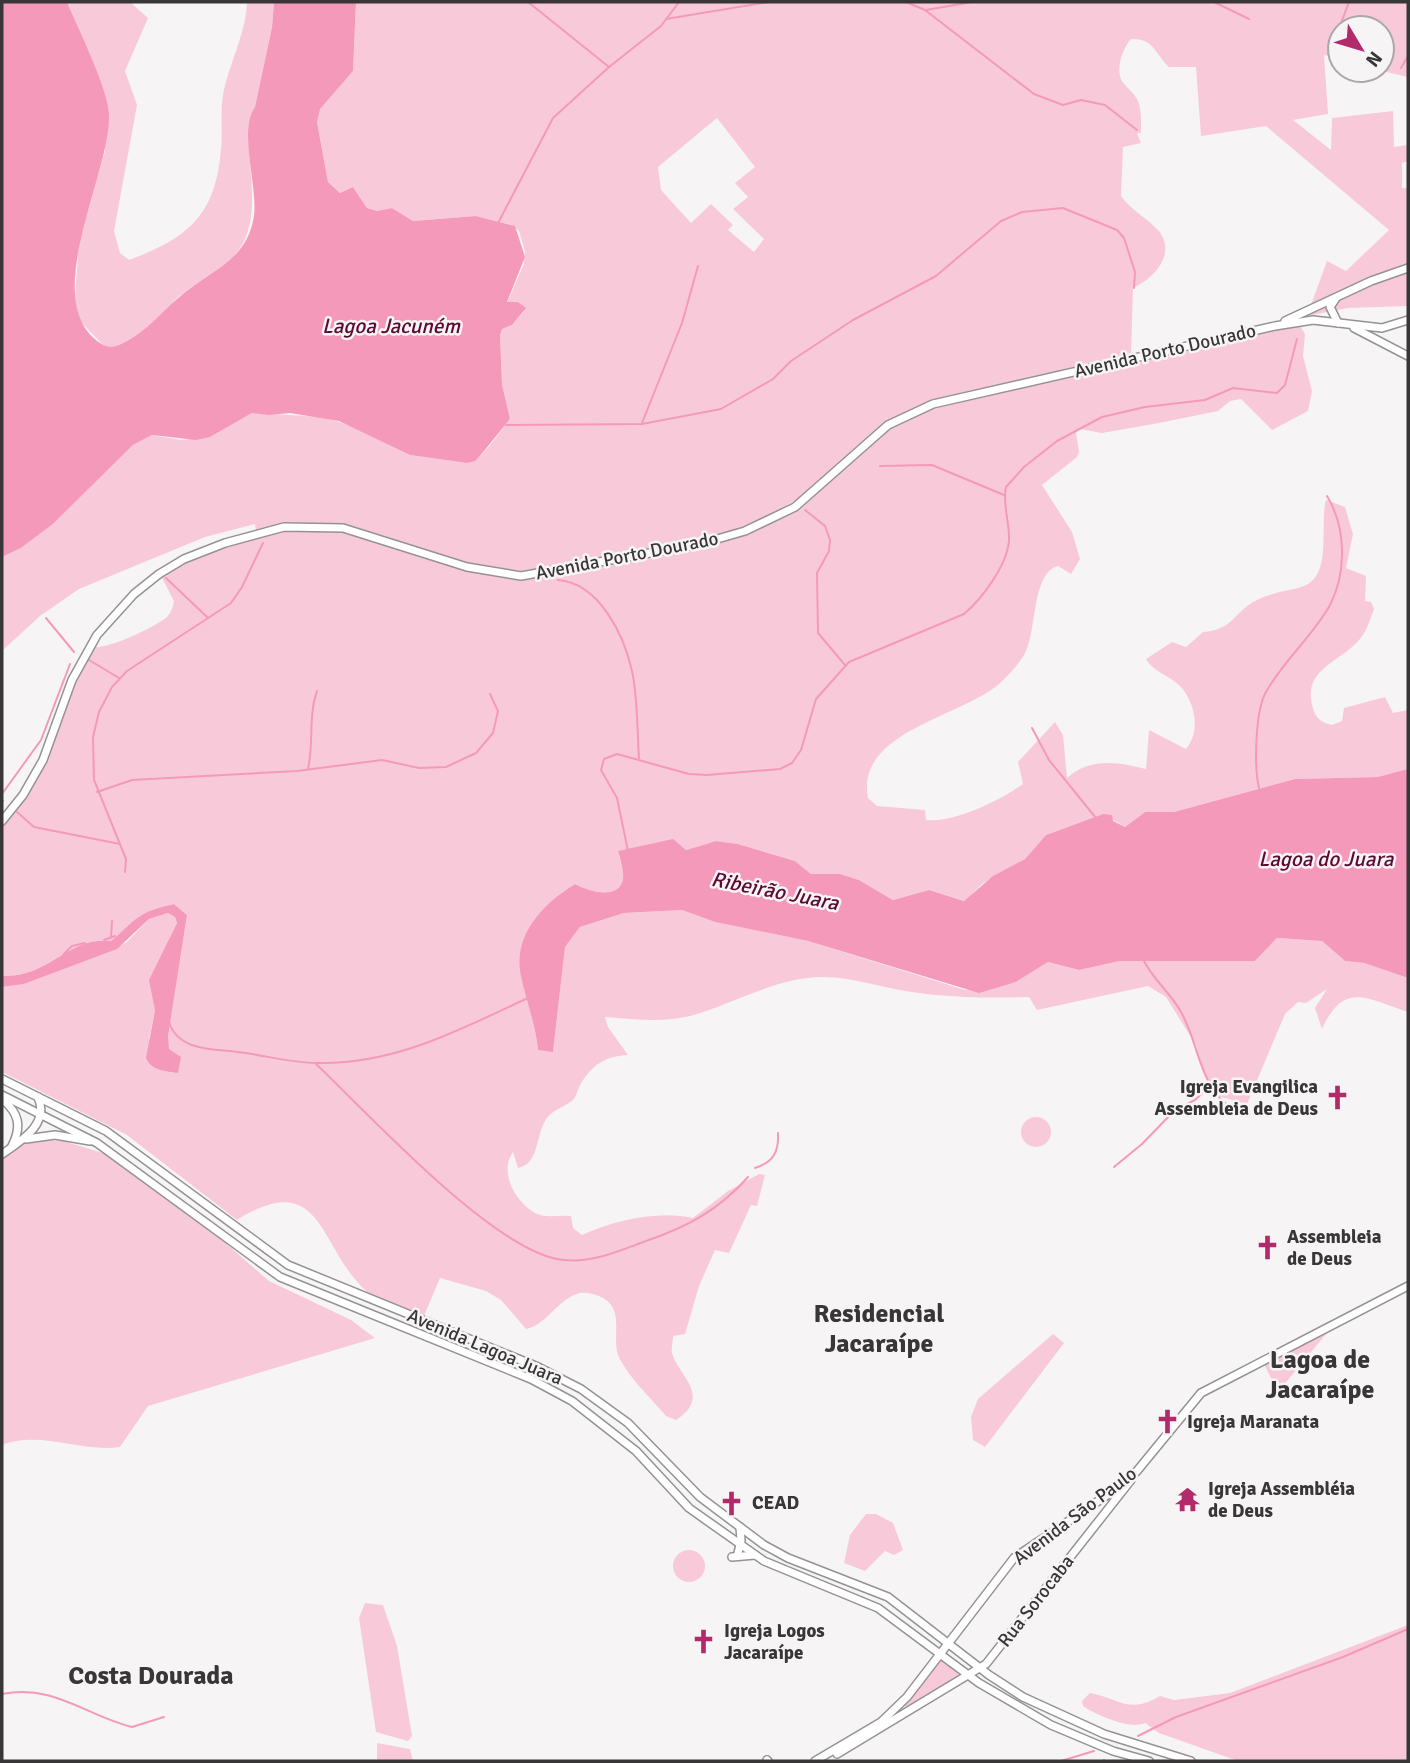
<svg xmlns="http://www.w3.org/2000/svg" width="1410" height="1763" font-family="Signika,sans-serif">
	<rect width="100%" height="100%" fill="#f7f4f5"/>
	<g fill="#f8cad9" fill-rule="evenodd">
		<path d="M67,2h63l18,16 -23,53 12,34 -23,126 6,22 9,7c60,-22 87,-46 92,-111 2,-18 -1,-36 2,-54 6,-32 23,-61 24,-93h27l-2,25 -17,80c-19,24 11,93 -12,136 -16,29 -47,36 -69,58 -17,19 -42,49 -69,46l-27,-28 -3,-22 4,-56 26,-90 -2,-57z"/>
		<path d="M356,2h1052v75l-30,-7h4v-42h-42v31l-16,-4 4,59 -35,6 38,30 1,-32 61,-7 1,36 14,-2v16l-6,2v25h6v118l-60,2 -41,8 20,-55 19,10 43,-41 -123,-104 -65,10 -5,-69h-27c-14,-13 -15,-29 -38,-28 -8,9 -16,30 -9,42 4,6 11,11 15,18 5,10 4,23 4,34h-4l4,10 -18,4 -2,49c10,14 26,22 37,34 20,24 -5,49 -25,58l-2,67 -213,51 -39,23 -79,69 -51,28 -27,9 -89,18 -111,19c-90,-5 -174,-70 -266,-42l-1,-6 -50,13 -126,52 -39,27 -38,35v-94l19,-9 32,-24 80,-79 19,-10 29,5 29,-3 42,-24 72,4 27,9 59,29 57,8c18,-5 31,-30 43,-44l-8,-35 -2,-49 2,-6 10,-4 12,-14 -17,-8 17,-39 1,-13 -6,-20 -7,-6 -36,-9 -63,5 -21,-13 -15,3 -10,-3 -14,-21 -13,6 -12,-11 -11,-60 2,-13 34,-38zM717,118l38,49 -20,16 13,14 -15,12 31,30 -10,13 -26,-22 5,-5 -22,-21 -20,19 -30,-33 -3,-23z"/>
		<path d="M1299,324l6,10 -2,22 9,35 -4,20 -36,19 -31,-31 -11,2 -12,10 -59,12 -57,10 -22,-4 -4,3 3,20 -2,5 -35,28 30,47 8,27 -9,15 -13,-8c-26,7 -21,62 -32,85 -5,11 -18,25 -27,33 -38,33 -144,48 -131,114l9,8 48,4 1,10c28,3 75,-20 97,-36l-5,-22 37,-40 8,13 4,43c23,-21 51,-16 79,-9l3,-39 37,19c15,-18 9,-46 -5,-62 -10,-11 -28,-15 -35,-28l26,-17 14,5 17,-15c31,-2 30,-20 54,-32 15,-8 33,-9 47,-14 29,-11 15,-63 22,-86l19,7 8,27 -7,34 20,8 -1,25 6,1 3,7c-4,10 -7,22 -14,30 -20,24 -59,30 -47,69 2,10 9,15 19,17l10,-4 2,-13 41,-11 8,16 15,-3 -1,60 -29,7 -83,2 -121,33h-29l-20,15 -22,-13 -57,21 -21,24 -43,25 -17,17 -36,-11 -36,10 -34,-20 -19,-6h-29l-16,-13 -57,-17 -22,-3 -30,9 -68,1c1,8 6,19 5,28 -4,22 -35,12 -48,5 -20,12 -28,22 -40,41 -29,50 -1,74 3,125l15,1 12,-104 15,-20 44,-14 58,-3 33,12 93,19 157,49 51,-8 32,-20 31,8 41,-9h135l22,-23 45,3 23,20 19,2 44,15v34c-40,-13 -64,-32 -86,17l-7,-21 12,-19 -21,14 -8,-1 -13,12 -38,90 -29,-8 -16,-26 -6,-25 -30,-48 -18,-11 -111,24 -8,-13c-39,1 -78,1 -117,-5 -30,-4 -59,-15 -89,-15 -46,0 -90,27 -133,39 -28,7 -56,3 -85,1l3,10 20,28c-23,1 -36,10 -48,30 -2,4 -4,12 -7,15 -11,9 -22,9 -29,23 -8,15 -6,41 -26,45l-5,-16c-15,21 4,52 24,62 9,4 23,1 34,2l2,12 9,7c32,-15 77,-25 111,-17l35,-27 31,-17 6,1 -8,31 -6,-1 -22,48 -14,-3 -16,36 -14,48 -12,2c0,5 -2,13 -1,17 6,22 41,43 4,67l-10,-4c-15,-18 -34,-35 -45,-55 -13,-20 7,-51 -20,-64 -7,-3 -14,-5 -21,-4 -23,6 -33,32 -54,36l-25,-29 -15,-9 -46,-13 -16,38c-18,-8 -47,-13 -60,-27 -46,-44 -42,-122 -127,-69l-110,-85 -125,-63v-85l22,-3 81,-31 22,-11 22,-23 19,-6 7,4 2,6 -7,14 -21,102 26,15 -7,-5v-12l19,-122 -13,-11c-37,8 -36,14 -63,37 -43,-5 -61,37 -109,35v-154l21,-24 69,-151c15,3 63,-20 75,-30 4,-4 6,-10 7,-16l-13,-25c48,-33 126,-58 184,-44 60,16 115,43 177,46l230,-47 52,-27 78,-70 38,-22z"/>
		<circle cx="1036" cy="1132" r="15"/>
		<path d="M43,1140l20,1 43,13 117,87 46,40 82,39 24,18 -227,68 -28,41c-38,6 -81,-17 -118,-2v-287l24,-15z"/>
		<path d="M1053,1334l11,9 -79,104 -12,-7 -2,-23 7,-18z"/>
		<path d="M1326,1334l-48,58 -14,-28z"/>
		<path d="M866,1514h10l17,9 10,27 -9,5 -9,-4 -20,20 -21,-8 6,-28z"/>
		<circle cx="689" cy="1566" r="16"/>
		<path d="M365,1603l18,2 14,41 15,90 -4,5 -32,-9 -17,-114z"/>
		<path d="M1408,1625v136h-170l-79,-28 -14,-10c-14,7 -49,-8 -62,-17l-1,-5 8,-8c29,5 38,22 70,3l14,4 56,-7z"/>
		<path d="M940,1658l21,18 -55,31 -2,-3z"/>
		<path d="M377,1743l33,6 3,12h-36z"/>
	</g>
	<g fill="#f599bb">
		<path d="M2,2h65c11,27 42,88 42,114 1,59 -68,179 -13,224 12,10 19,8 33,0 19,-11 31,-26 48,-41 29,-27 70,-36 77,-83 4,-29 -16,-87 1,-109l17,-80 2,-25h82l-3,69 -33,38 -3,13 11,60 12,11 13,-6 14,21 10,3 15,-3 21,13 63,-5 39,10 10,31 -18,45h11l8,6 -14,17 -10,4 -2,6 2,49 8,35 -26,32 -9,10 -8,2 -57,-8 -71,-34 -49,-8 -21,2 -17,-2 -42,24 -14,3 -44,-5 -19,10 -80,79 -32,24 -19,9z"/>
		<path d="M1408,769v209l-44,-15 -19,-2 -23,-20 -45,-3 -22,23h-135l-41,9 -31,-8 -32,20 -37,11 -171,-52 -93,-19 -33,-12 -58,3 -44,14 -15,20 -12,105 -15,-2c-2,-25 -12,-49 -17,-74 -9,-41 23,-73 54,-92 13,7 44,17 48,-5 1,-8 -3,-20 -5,-28l55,-12 13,11 30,-9 22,3 57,17 16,13h29l19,6 34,20 36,-10 35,11 29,-25 32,-17 21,-24 57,-21 9,1 1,6 12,6 20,-15h29l121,-33 83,-2z"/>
		<path d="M174,904l13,11 -19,122 1,12 12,8 -3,16c-12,-2 -27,-2 -32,-15l9,-48 -6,-30 28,-57 -2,-6 -7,-4 -19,6 -32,30 -93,35 -22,3v-11c48,2 66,-40 109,-35 27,-23 26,-29 63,-37z"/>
	</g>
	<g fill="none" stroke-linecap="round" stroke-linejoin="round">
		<g stroke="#f599bb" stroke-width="2">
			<path d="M528,2l81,65"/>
			<path d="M906,2l19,8 109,84 29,11 18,-5 24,5 32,25"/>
			<path d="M1214,2l35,17"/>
			<path d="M926,10l46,-8"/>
			<path d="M666,19l103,-17"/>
			<path d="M1334,42l15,-40"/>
			<path d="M1401,68l7,-12"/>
			<path d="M497,225l56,-107 56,-51 52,-41 18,-24"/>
			<path d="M642,423l40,-100 16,-57"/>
			<path d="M506,425l136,-1 79,-15 52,-30 18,-18 62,-41 83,-44 65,-55 21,-9 41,-4 54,22 7,8 11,34 -1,16"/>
			<path d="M880,466l52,-1 72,30"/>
			<path d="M805,510l20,16 5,14 -1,11 -12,22 1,60 27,32"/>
			<path d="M166,578l41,39"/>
			<path d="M558,580c41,3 66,55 74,91 6,28 5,59 7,87"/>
			<path d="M46,618l28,34"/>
			<path d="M89,660l30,18"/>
			<path d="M1032,728l17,32 47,58"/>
			<path d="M308,769c6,-26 0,-53 9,-78"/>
			<path d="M1259,788c-5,-21 -4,-77 7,-96 17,-31 47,-56 64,-87 17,-33 16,-78 -3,-109"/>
			<path d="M97,792l35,-12 165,-9 85,-11 37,8 27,-1 30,-14 17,-20 5,-22 -8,-17"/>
			<path d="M2,794l39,-54 29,-76"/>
			<path d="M2,800l1,1"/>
			<path d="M17,812l17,15 86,17"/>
			<path d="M628,851l-11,-53 -16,-28 3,-11 13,-5 72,20 18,1 73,-6 12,-6 9,-13 15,-51 33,-37 115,-48c18,-15 43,-49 45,-73 1,-18 -7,-37 -3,-54l18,-20 33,-26 45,-24 43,-10 60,-7 28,-12 44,5 8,-8 12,-46"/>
			<path d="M125,872l1,-13 -32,-79 -1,-43 6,-25 13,-25 15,-16 104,-68 11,-16 21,-44"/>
			<path d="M111,937l1,-16"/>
			<path d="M104,940l11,-4"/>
			<path d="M63,955l9,-9 13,-3"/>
			<path d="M1143,959c9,20 28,34 38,53 21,36 18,92 69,102"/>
			<path d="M17,977l14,-4"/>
			<path d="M169,1022c9,29 44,27 69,30 26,3 53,11 79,11 78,2 144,-34 213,-66"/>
			<path d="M316,1064c51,48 181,191 248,196 29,3 55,-9 82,-19 41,-14 73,-31 102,-64"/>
			<path d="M1114,1167l28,-23 33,-34 20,-10 16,-15"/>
			<path d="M755,1168c19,-6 24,-17 23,-35"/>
			<path d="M2,1694c53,-10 82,21 130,33l32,-10"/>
			<path d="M1138,1736l38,-19 167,-60 65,-28"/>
			<path d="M1061,1761l33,-10"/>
			<path d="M1103,1761l1,-1"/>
		</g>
		<defs>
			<g id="secondary">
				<path d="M1336,298l-6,9 8,16"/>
				<path d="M1285,321l86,-40 37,-13"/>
				<path d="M1354,328l54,28"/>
				<path d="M2,821l21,-26 20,-35 29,-80 25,-45 37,-41 25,-20 25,-15 41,-16 59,-16 59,1 124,39 54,9 179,-32 45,-13 50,-24 93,-82 45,-21 342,-78 38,-6 69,8 26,-8"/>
				<path d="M2,1079l104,52 182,134 250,102 43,22 47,34 72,74 64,48 24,13 100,39 101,78 34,22 81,37 87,27"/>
				<path d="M2,1095l95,48 183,134 251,102 41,22 64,50 53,57 75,53 114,47 101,75 72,42 62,26 36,10"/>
				<path d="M2,1099c17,14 20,27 10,47"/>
				<path d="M26,1139l29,-4 35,6"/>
				<path d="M2,1154c19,-13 48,-30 36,-57"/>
				<path d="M738,1553l3,-12 -1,-14"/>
				<path d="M732,1557l23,-2"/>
				<path d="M837,1754l149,-90 145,-184"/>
				<path d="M767,1760l1,1"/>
				<path d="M815,1761l66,-39 26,-25 107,-139 108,-73 15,-14 64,-78 207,-107"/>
			</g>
		</defs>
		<use href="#secondary" stroke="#959293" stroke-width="10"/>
		<use href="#secondary" stroke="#fff" stroke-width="7"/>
	</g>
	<defs>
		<symbol id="church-bare" viewBox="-9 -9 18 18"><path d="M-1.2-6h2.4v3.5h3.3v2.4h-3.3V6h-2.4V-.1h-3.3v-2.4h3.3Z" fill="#b32a6c" stroke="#f7f4f5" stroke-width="2.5" paint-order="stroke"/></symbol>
		<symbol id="temple-bare" viewBox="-9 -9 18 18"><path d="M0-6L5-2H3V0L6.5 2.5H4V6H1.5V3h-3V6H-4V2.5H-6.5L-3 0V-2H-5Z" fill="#b32a6c" stroke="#f7f4f5" stroke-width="2.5" paint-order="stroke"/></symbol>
	</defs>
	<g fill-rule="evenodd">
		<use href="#church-bare" x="1320" y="1080" width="35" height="35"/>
		<use href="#church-bare" x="1250" y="1230" width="35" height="35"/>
		<use href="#church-bare" x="1150" y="1404" width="35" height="35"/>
		<use href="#temple-bare" x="1170" y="1482" width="35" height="35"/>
		<use href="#church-bare" x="714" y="1486" width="35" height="35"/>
		<use href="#church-bare" x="686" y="1624" width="35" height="35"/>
	</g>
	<g text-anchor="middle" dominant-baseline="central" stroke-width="5" stroke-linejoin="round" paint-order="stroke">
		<g font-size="19" fill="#383637" stroke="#f7f4f5">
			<text transform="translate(1165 351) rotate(-13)">Avenida Porto Dourado</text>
			<text transform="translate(627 556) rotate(-11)">Avenida Porto Dourado</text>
			<text transform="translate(485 1347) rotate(23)">Avenida Lagoa Juara</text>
			<text transform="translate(1075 1516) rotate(-37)">Avenida São Paulo</text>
			<text transform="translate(1036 1601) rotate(-52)">Rua Sorocaba</text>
		</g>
		<g font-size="19" font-weight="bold" fill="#383637" stroke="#f7f4f5" text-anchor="start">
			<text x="1318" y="1087" text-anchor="end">Igreja Evangilica<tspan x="1318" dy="22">Assembleia de Deus</tspan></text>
			<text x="1287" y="1237">Assembleia<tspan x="1287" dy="22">de Deus</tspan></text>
			<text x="1187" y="1422">Igreja Maranata</text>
			<text x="1208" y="1489">Igreja Assembléia<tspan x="1208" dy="22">de Deus</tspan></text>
			<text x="752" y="1503">CEAD</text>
			<text x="724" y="1631">Igreja Logos<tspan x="724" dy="22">Jacaraípe</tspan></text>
		</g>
		<g font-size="21" font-style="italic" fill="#5c0a33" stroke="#f7f4f5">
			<text x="391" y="326">Lagoa Jacuném</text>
			<text x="1326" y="859">Lagoa do Juara</text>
			<text transform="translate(775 891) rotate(11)">Ribeirão Juara</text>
		</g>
		<g font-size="26" font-weight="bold" fill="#383637" stroke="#f7f4f5">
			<text x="879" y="1314">Residencial<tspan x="879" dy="30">Jacaraípe</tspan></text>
			<text x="1320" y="1360">Lagoa de<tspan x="1320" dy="30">Jacaraípe</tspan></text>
			<text x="151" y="1676">Costa Dourada</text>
		</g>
	</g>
	<rect width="1410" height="1763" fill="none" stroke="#383637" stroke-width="7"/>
	<g transform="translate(1361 49) rotate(128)"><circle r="33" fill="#f7f4f5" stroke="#aba8a9" stroke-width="2"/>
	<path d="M0-5L12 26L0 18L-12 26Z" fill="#b32a6c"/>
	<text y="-10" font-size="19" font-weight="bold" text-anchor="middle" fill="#383637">N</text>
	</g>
</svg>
